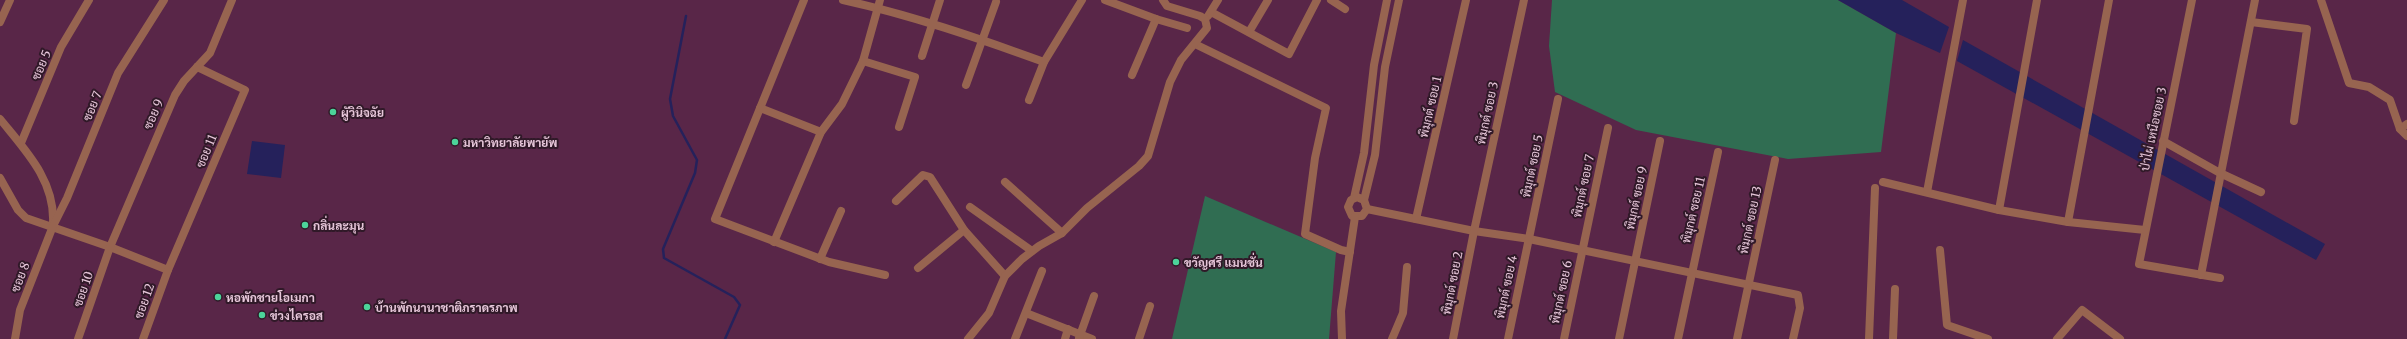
<svg xmlns="http://www.w3.org/2000/svg" width="2407" height="339" font-family="Merriweather,Sarabun,serif">
	<rect width="100%" height="100%" fill="#592648"/>
	<g fill="#306d52">
		<path d="M1552,0h286l58,33 -15,119 -93,7 -152,-29 -81,-38 -6,-46z"/>
		<path d="M1205,196l131,56 -7,87h-157z"/>
	</g>
	<g fill="#25215b">
		<path d="M1838,0h64l47,27 -9,26 -44,-20z"/>
		<path d="M1963,40l362,204 -9,16 -359,-199z"/>
		<path d="M252,141l33,4 -4,33 -34,-4z"/>
	</g>
	<g fill="none" stroke-linecap="round" stroke-linejoin="round">
		<path stroke="#25215b" stroke-width="2.5" d="M686,16l-16,83 3,17 24,44 -2,13 -32,76 1,9 70,39 6,8 -15,34"/>
		<g stroke="#976450" stroke-width="8">
			<path d="M804,0l-89,219 114,43 56,13"/>
			<path d="M843,0c68,15 135,38 201,62"/>
			<path d="M1105,0l51,19 31,9"/>
			<path d="M1331,0l14,9"/>
			<path d="M2192,0l-53,264 81,14"/>
			<path d="M2321,0l28,83 20,4 21,13 10,29 7,-5"/>
			<path d="M1211,12l78,42 28,-54"/>
			<path d="M1208,16l10,-16"/>
			<path d="M0,22l10,-22"/>
			<path d="M2251,22l56,7 -13,92"/>
			<path d="M1249,32l19,-32"/>
			<path d="M1195,44l131,64 -11,50 -10,76 36,16 9,2"/>
			<path d="M922,56l18,-56"/>
			<path d="M863,61l52,16 -16,50"/>
			<path d="M1132,75l24,-56"/>
			<path d="M966,85l30,-83"/>
			<path d="M1029,100l15,-38 38,-62"/>
			<path d="M760,108l61,24"/>
			<path d="M0,119c25,31 55,61 53,104"/>
			<path d="M2400,129l7,7"/>
			<path d="M2163,141l57,32 41,19"/>
			<path d="M21,143l40,-96 28,-47"/>
			<path d="M0,178l18,32 8,8 84,29 58,23"/>
			<path d="M1005,182l57,51"/>
			<path d="M1883,182l116,28 69,12 77,8"/>
			<path d="M1927,192l36,-192"/>
			<path d="M1354,198l10,-45 10,-88 13,-65"/>
			<path d="M1364,200l-7,-3 -6,3 -3,7 4,9h10l5,-7 -3,-9 11,-45 10,-88 14,-67"/>
			<path d="M896,201l27,-26 7,2 34,53 41,46"/>
			<path d="M970,207l62,44"/>
			<path d="M1367,209l107,22 55,8 269,56 2,13 -7,31"/>
			<path d="M1999,210l38,-210"/>
			<path d="M1416,219l50,-219"/>
			<path d="M2068,222l41,-222"/>
			<path d="M774,242l47,-110 21,-28 21,-43 17,-61"/>
			<path d="M1940,250l7,75 41,14"/>
			<path d="M820,259l21,-48"/>
			<path d="M918,268l46,-38"/>
			<path d="M2201,275l54,-275"/>
			<path d="M1026,313l66,26"/>
			<path d="M1079,338l15,-42"/>
			<path d="M15,339l5,-29 33,-84 14,-28 51,-125 46,-73"/>
			<path d="M78,339l32,-92 65,-152 9,-14 26,-28 22,-53"/>
			<path d="M143,339l25,-69 77,-180 -48,-23"/>
			<path d="M968,339l21,-26 16,-37 17,-17 17,-13 23,-13 25,-25 52,-42 9,-10 22,-74 11,-22 26,-32 -2,-9 -5,-3 -33,-10 -4,-6"/>
			<path d="M1015,339l27,-68"/>
			<path d="M1065,339l3,-10"/>
			<path d="M1139,339l11,-33"/>
			<path d="M1342,339l-1,-28 14,-94"/>
			<path d="M1392,339l11,-26 4,-46"/>
			<path d="M1453,339l21,-108 50,-231"/>
			<path d="M1508,339l50,-240"/>
			<path d="M1564,339l44,-211"/>
			<path d="M1619,339l41,-198"/>
			<path d="M1678,339l40,-187"/>
			<path d="M1737,339l38,-179"/>
			<path d="M1869,339l6,-151"/>
			<path d="M1893,339l2,-50"/>
			<path d="M2057,339l25,-29 38,29"/>
		</g>
	</g>
	<g fill="#4cd39a" stroke="#301928" stroke-width="1.5">
		<circle cx="333" cy="112" r="4"/>
		<circle cx="455" cy="142" r="4"/>
		<circle cx="305" cy="225" r="4"/>
		<circle cx="1176" cy="262" r="4"/>
		<circle cx="218" cy="297" r="4"/>
		<circle cx="367" cy="307" r="4"/>
		<circle cx="262" cy="315" r="4"/>
	</g>
	<g text-anchor="middle" dominant-baseline="central" stroke-width="4" stroke-linejoin="round" paint-order="stroke">
		<g font-size="12" fill="#e7c7da" stroke="#301928">
			<text transform="translate(41 65) rotate(-67)">ซอย 5</text>
			<text transform="translate(92 106) rotate(-68)">ซอย 7</text>
			<text transform="translate(1430 107) rotate(-77)">พิมุกต์ ซอย 1</text>
			<text transform="translate(1487 113) rotate(-78)">พิมุกต์ ซอย 3</text>
			<text transform="translate(153 114) rotate(-67)">ซอย 9</text>
			<text transform="translate(2153 129) rotate(-78)">ป่าไผ่ เหนือซอย 3</text>
			<text transform="translate(206 151) rotate(-67)">ซอย 11</text>
			<text transform="translate(1532 166) rotate(-78)">พิมุกต์ ซอย 5</text>
			<text transform="translate(1583 186) rotate(-78)">พิมุกต์ ซอย 7</text>
			<text transform="translate(1636 198) rotate(-78)">พิมุกต์ ซอย 9</text>
			<text transform="translate(1693 210) rotate(-77)">พิมุกต์ ซอย 11</text>
			<text transform="translate(1750 220) rotate(-78)">พิมุกต์ ซอย 13</text>
			<text transform="translate(20 277) rotate(-69)">ซอย 8</text>
			<text transform="translate(1452 283) rotate(-79)">พิมุกต์ ซอย 2</text>
			<text transform="translate(1506 287) rotate(-78)">พิมุกต์ ซอย 4</text>
			<text transform="translate(83 289) rotate(-71)">ซอย 10</text>
			<text transform="translate(1561 292) rotate(-78)">พิมุกต์ ซอย 6</text>
			<text transform="translate(144 301) rotate(-70)">ซอย 12</text>
		</g>
		<g font-size="12" font-weight="bold" fill="#e7c7da" stroke="#301928" text-anchor="start">
			<text x="341" y="112">ผัูวินิจฉัย</text>
			<text x="463" y="142">มหาวิทยาลัยพายัพ</text>
			<text x="313" y="225">กลิ่นละมุน</text>
			<text x="1184" y="262">ขวัญศรี แมนชั่น</text>
			<text x="226" y="297">หอพักชายโอเมกา</text>
			<text x="375" y="307">บ้านพักนานาชาติภราดรภาพ</text>
			<text x="270" y="315">ข่วงไครอส</text>
		</g>
	</g>
</svg>
